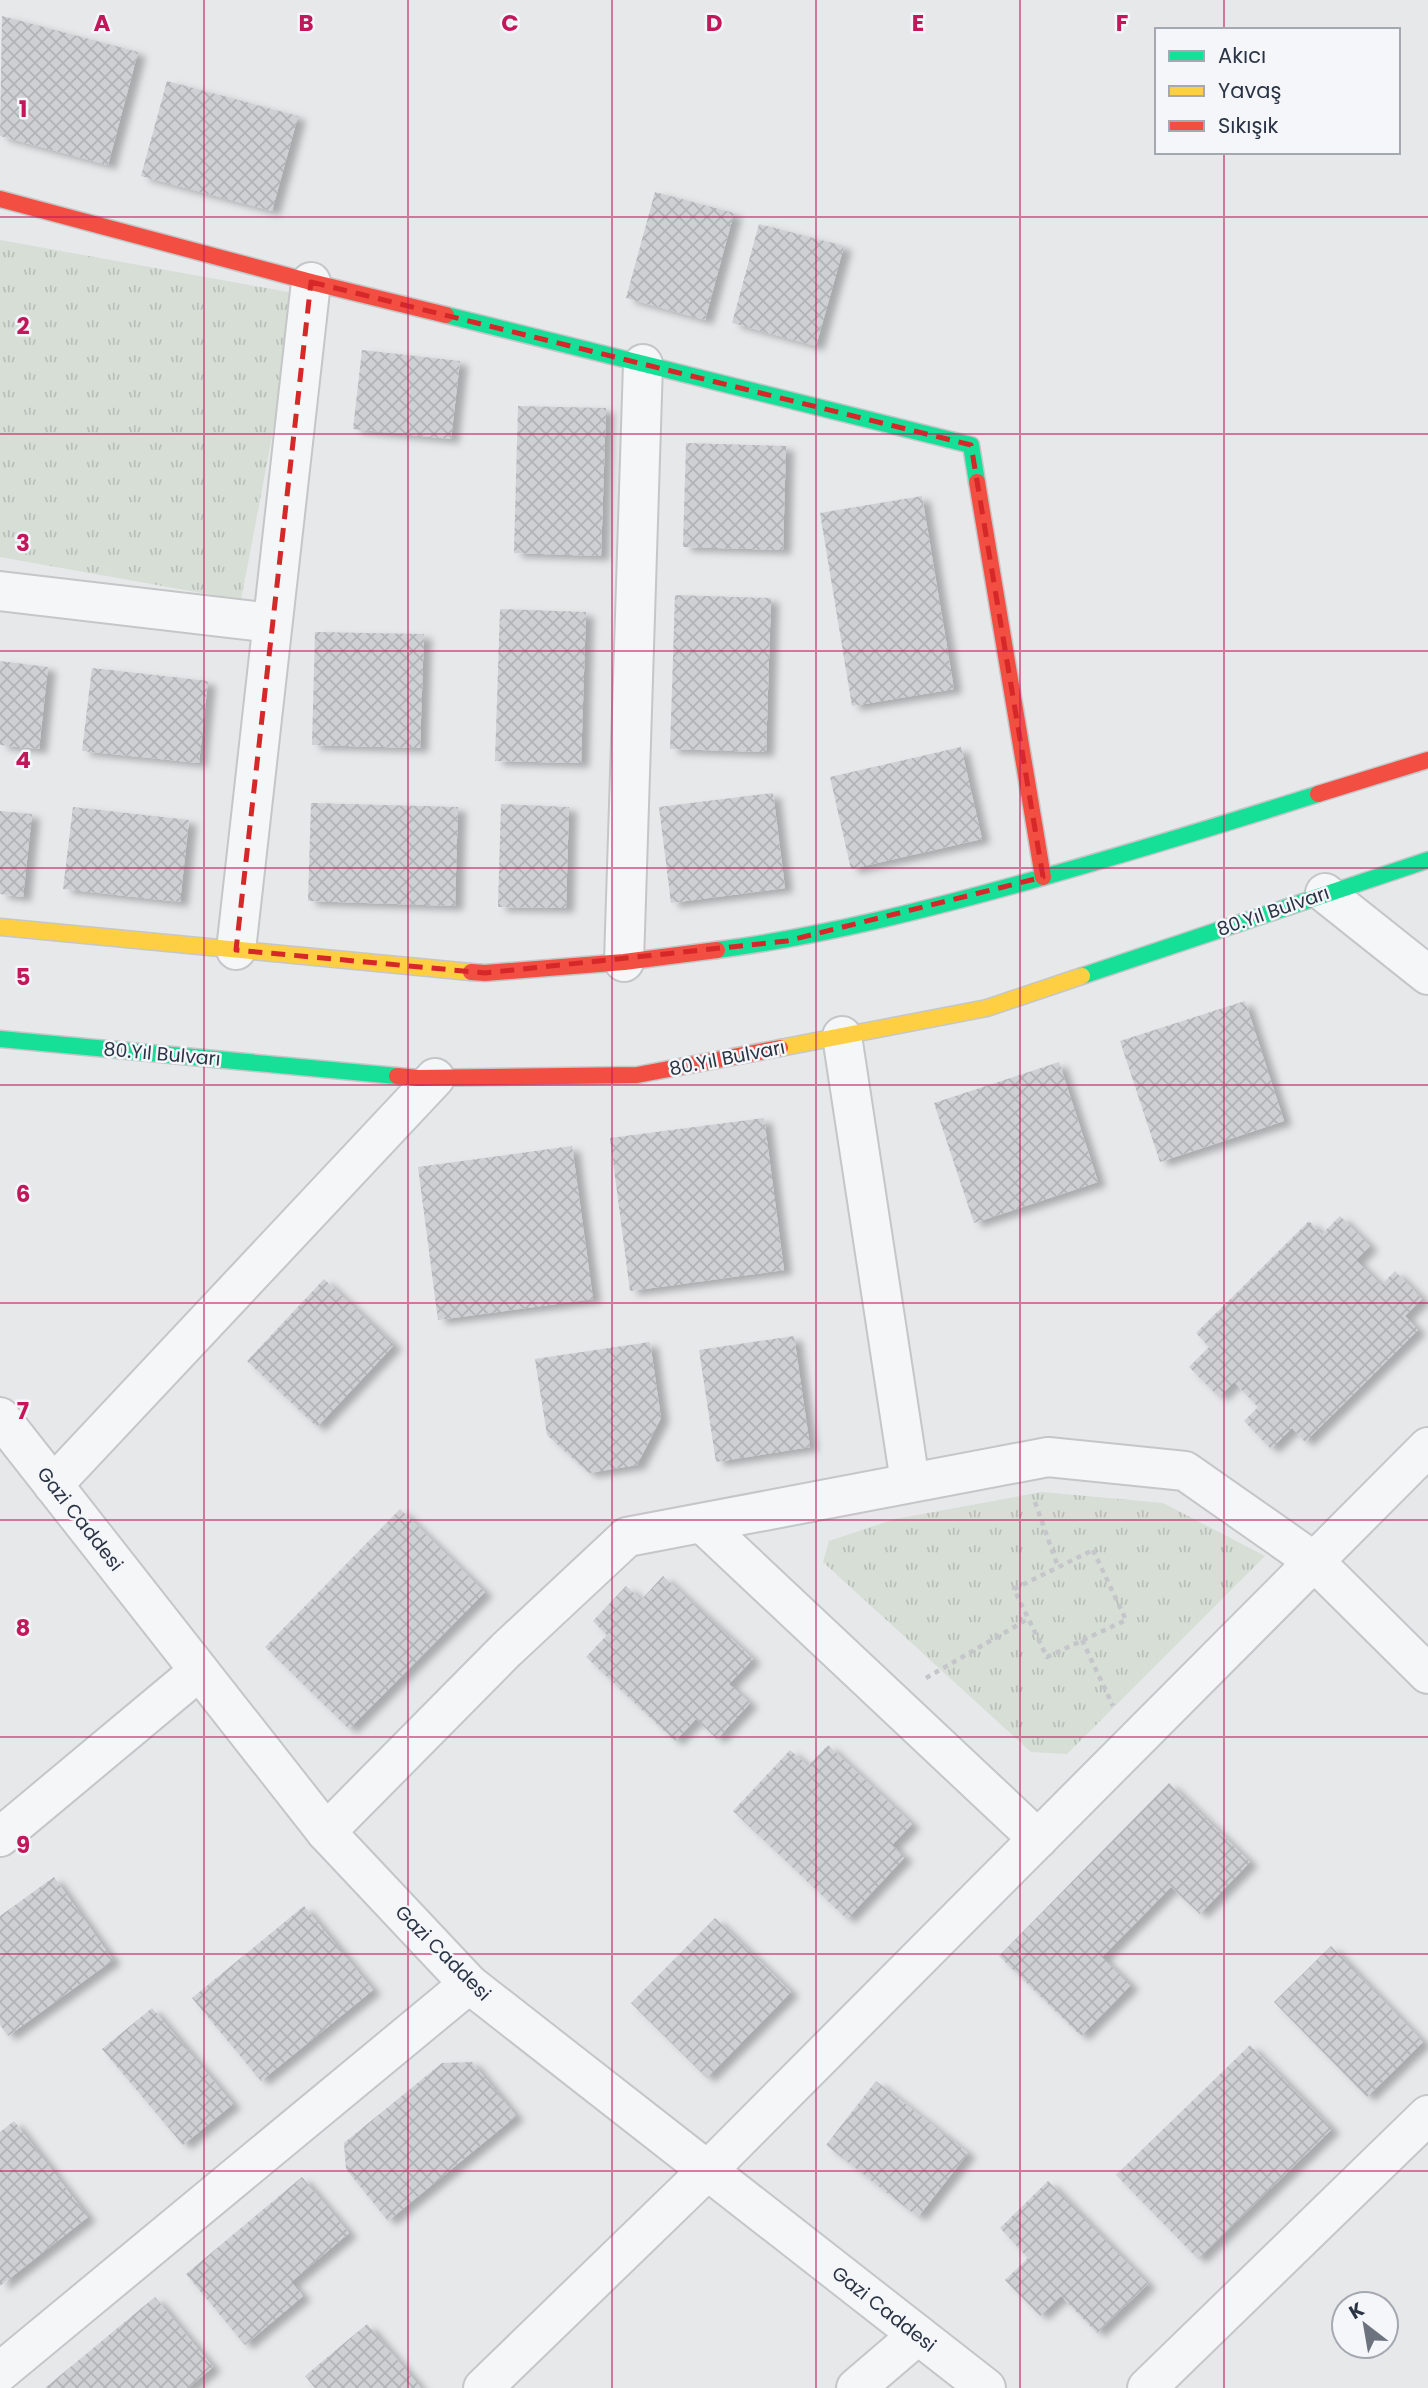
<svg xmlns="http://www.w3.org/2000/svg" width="1428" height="2388" font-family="Poppins,sans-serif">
	<defs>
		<pattern id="park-tufts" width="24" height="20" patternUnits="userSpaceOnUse" patternTransform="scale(1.75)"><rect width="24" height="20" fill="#d6ded6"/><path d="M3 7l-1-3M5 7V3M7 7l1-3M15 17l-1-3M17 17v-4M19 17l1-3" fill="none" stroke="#b8bfb9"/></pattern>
		<pattern id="building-cross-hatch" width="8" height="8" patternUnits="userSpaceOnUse" patternTransform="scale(1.75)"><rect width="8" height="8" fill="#ced0d3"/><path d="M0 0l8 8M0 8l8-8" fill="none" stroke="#b1b3b6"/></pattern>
		<filter id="shadow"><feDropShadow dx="8" dy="4.5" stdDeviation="3.5" flood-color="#0004"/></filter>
	</defs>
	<rect width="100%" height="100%" fill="#e6e8ea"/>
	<g fill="url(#park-tufts)">
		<path d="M0,240l299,54 -58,306 -241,-43z"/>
		<path d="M1042,1492l121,11 102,53 -198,198 -36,-2 -208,-190 6,-21 66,-22z"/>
	</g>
	<g fill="url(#building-cross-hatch)" filter="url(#shadow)">
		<path d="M2,16l136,36 -30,113 -108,-29z"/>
		<path d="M167,81l131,35 -26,95 -131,-35z"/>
		<path d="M655,192l79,21 -29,107 -79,-22z"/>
		<path d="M759,224l85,22 -28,100 -84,-23z"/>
		<path d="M362,350l98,11 -9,78 -98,-10z"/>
		<path d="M518,406l88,2 -5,148 -87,-3z"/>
		<path d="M686,443l100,3 -3,104 -100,-3z"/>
		<path d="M922,496l32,193 -102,17 -32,-193z"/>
		<path d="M675,595l96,3 -5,154 -96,-3z"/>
		<path d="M500,609l86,3 -5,151 -86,-2z"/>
		<path d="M315,632l109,2 -4,114 -108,-3z"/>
		<path d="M0,661l48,6 -9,82 -39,-4z"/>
		<path d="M92,668l116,13 -9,82 -117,-12z"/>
		<path d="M961,747l21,92 -131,30 -21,-92z"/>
		<path d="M773,793l12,95 -114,15 -12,-96z"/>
		<path d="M311,803l147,4 -3,99 -147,-5z"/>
		<path d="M501,804l68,3 -3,101 -68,-1z"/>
		<path d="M73,807l116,13 -9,82 -117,-13z"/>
		<path d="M0,811l32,3 -9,83 -23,-3z"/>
		<path d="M1245,1001l39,120 -124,41 -40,-121z"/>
		<path d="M1059,1062l39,120 -124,41 -40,-120z"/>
		<path d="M764,1118l20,152 -154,21 -20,-153z"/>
		<path d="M572,1146l21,153 -155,21 -20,-153z"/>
		<path d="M1340,1216l30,30 -14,14 25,25 14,-14 27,28 -17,17 13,14 -113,112 -13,-14 -21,21 -27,-28 14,-14 -24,-25 -15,15 -30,-30 20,-20 -13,-14 113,-112 13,13z"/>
		<path d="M324,1279l70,66 -77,82 -70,-66z"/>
		<path d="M794,1336l16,111 -94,15 -17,-112z"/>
		<path d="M650,1342l11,76 -24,47 -48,8 -42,-38 -12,-76z"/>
		<path d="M400,1509l85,83 -136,137 -84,-82z"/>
		<path d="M663,1576l90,83 -24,25 21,19 -33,36 -21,-20 -21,22 -89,-84 21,-22 -14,-14 33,-35 15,14z"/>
		<path d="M828,1745l84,79 -20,21 13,12 -58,62 -114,-108 57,-61 18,16z"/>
		<path d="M1169,1783l81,79 -50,52 -29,-27 -69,70 29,28 -50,51 -82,-80z"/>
		<path d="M54,1877l59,83 -105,76 -8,-11v-109z"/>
		<path d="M304,1906l69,84 -112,91 -69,-83z"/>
		<path d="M715,1918l76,74 -84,86 -76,-75z"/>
		<path d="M1331,1946l92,96 -56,55 -93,-95z"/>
		<path d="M152,2008l81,96 -50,41 -81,-96z"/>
		<path d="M1250,2045l82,84 -134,130 -82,-84z"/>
		<path d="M472,2062l44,54 -128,105 -42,-52 -2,-26 98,-80z"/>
		<path d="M876,2081l92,72 -50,64 -92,-72z"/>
		<path d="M14,2121l74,96 -88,69v-154z"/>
		<path d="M302,2177l47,56 -58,49 12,14 -58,49 -59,-71z"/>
		<path d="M1048,2181l100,103 -51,49 -36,-37 -21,20 -35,-36 23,-22 -28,-30z"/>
		<path d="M155,2297l58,70 -25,21h-143z"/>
		<path d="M367,2324l54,64h-106l-10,-12z"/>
	</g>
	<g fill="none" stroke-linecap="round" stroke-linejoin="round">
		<defs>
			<g id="street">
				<path d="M0,591l272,32"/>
				<path d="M1325,893l103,82"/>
				<path d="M236,950l75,-668"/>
				<path d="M624,962l19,-598"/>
				<path d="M842,1036l68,446"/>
				<path d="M0,1417l326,415 143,152 517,404"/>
				<path d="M53,1485l382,-407"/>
				<path d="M703,1524l335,315"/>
				<path d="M326,1832l180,-182 121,-113 421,-80 137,14 130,91 113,112"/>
				<path d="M0,1837l199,-166"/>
				<path d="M0,2372l469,-388"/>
				<path d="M483,2388l225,-218 720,-723"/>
				<path d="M856,2388l62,-53"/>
				<path d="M1147,2388l281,-273"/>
			</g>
			<g id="fast">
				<path d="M446,315l525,130 6,37"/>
				<path d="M717,950c107,-14 212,-41 316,-70 96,-27 191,-56 285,-86"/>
				<path d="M1082,976l346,-116"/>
				<path d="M0,1039l397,37"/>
			</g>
			<g id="slow">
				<path d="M0,927l471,45"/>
				<path d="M780,1048l207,-40 95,-32"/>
			</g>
			<g id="jam">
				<path d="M0,199l311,83 135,33"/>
				<path d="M977,482l66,395"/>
				<path d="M1318,794l110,-34"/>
				<path d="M471,972l14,1 139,-11 93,-12"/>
				<path d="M397,1076l21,2 219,-3 143,-27"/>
			</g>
		</defs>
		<use href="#street" stroke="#c4c6c8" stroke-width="42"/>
		<use href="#fast" stroke="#c4c6c8" stroke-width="19"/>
		<use href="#slow" stroke="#c4c6c8" stroke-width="19"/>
		<use href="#jam" stroke="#c4c6c8" stroke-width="19"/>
		<g stroke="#c5c6ca" stroke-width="4.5" stroke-dasharray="5 5" stroke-linecap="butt">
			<path d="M1035,1502l23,65"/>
			<path d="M1093,1550l33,70 -79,37 -33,-68z"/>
			<path d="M1082,1640l31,66"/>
			<path d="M926,1678l102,-59"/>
		</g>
		<use href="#street" stroke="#f5f6f7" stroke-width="38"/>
		<use href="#fast" stroke="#16e098" stroke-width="16"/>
		<use href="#slow" stroke="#ffcf43" stroke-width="16"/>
		<use href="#jam" stroke="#f24e42" stroke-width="16"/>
	</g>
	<path fill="none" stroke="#d62828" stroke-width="5" stroke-dasharray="14 9" stroke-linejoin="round" d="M311,282l660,163 72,432 -256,64 -302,32 -249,-23z"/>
	<path fill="none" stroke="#c2185b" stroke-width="2" stroke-opacity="0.55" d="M204,0v2388M408,0v2388M612,0v2388M816,0v2388M1020,0v2388M1224,0v30M1224,152v2236M0,217h1428M0,434h1428M0,651h1428M0,868h1428M0,1085h1428M0,1303h1428M0,1520h1428M0,1737h1428M0,1954h1428M0,2171h1428"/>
	<g text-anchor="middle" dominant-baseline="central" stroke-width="5" stroke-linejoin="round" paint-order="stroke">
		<g font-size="19" fill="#2b3445" stroke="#f4f6f9">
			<text transform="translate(1273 911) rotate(-19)">80.Yıl Bulvarı</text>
			<text transform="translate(162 1054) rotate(5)">80.Yıl Bulvarı</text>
			<text transform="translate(727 1058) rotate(-11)">80.Yıl Bulvarı</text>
			<text transform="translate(80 1519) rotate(52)">Gazi Caddesi</text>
			<text transform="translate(443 1953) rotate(45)">Gazi Caddesi</text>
			<text transform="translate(884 2309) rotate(38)">Gazi Caddesi</text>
		</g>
	</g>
	<g font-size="23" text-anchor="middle" font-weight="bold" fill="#c2185b" stroke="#f4f6f9" stroke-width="5" stroke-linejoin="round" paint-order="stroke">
		<text x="102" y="31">A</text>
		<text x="306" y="31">B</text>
		<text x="510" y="31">C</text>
		<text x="714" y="31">D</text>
		<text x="918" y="31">E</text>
		<text x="1122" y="31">F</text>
		<text x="23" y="117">1</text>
		<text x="23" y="334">2</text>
		<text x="23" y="551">3</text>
		<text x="23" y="768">4</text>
		<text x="23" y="985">5</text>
		<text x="23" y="1202">6</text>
		<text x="23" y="1419">7</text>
		<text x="23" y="1636">8</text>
		<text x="23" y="1853">9</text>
	</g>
	<rect x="1155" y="28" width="245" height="126" fill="#f4f6f9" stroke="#a4a8b1" stroke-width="2"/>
	<rect x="1169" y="51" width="35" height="10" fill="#16e098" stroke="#a4a8b1" stroke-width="2"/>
	<text x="1218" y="63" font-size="21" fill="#2b3445">Akıcı</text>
	<rect x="1169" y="86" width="35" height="10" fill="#ffcf43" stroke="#a4a8b1" stroke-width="2"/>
	<text x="1218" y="98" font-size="21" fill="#2b3445">Yavaş</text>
	<rect x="1169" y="121" width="35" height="10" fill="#f24e42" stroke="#a4a8b1" stroke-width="2"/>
	<text x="1218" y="133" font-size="21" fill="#2b3445">Sıkışık</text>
	<g transform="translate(1365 2325) rotate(329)"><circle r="33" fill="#f4f6f9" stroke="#a4a8b1" stroke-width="2"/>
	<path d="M0-5L12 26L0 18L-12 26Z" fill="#6c737f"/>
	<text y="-10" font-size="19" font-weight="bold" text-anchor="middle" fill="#2b3445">K</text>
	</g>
</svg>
